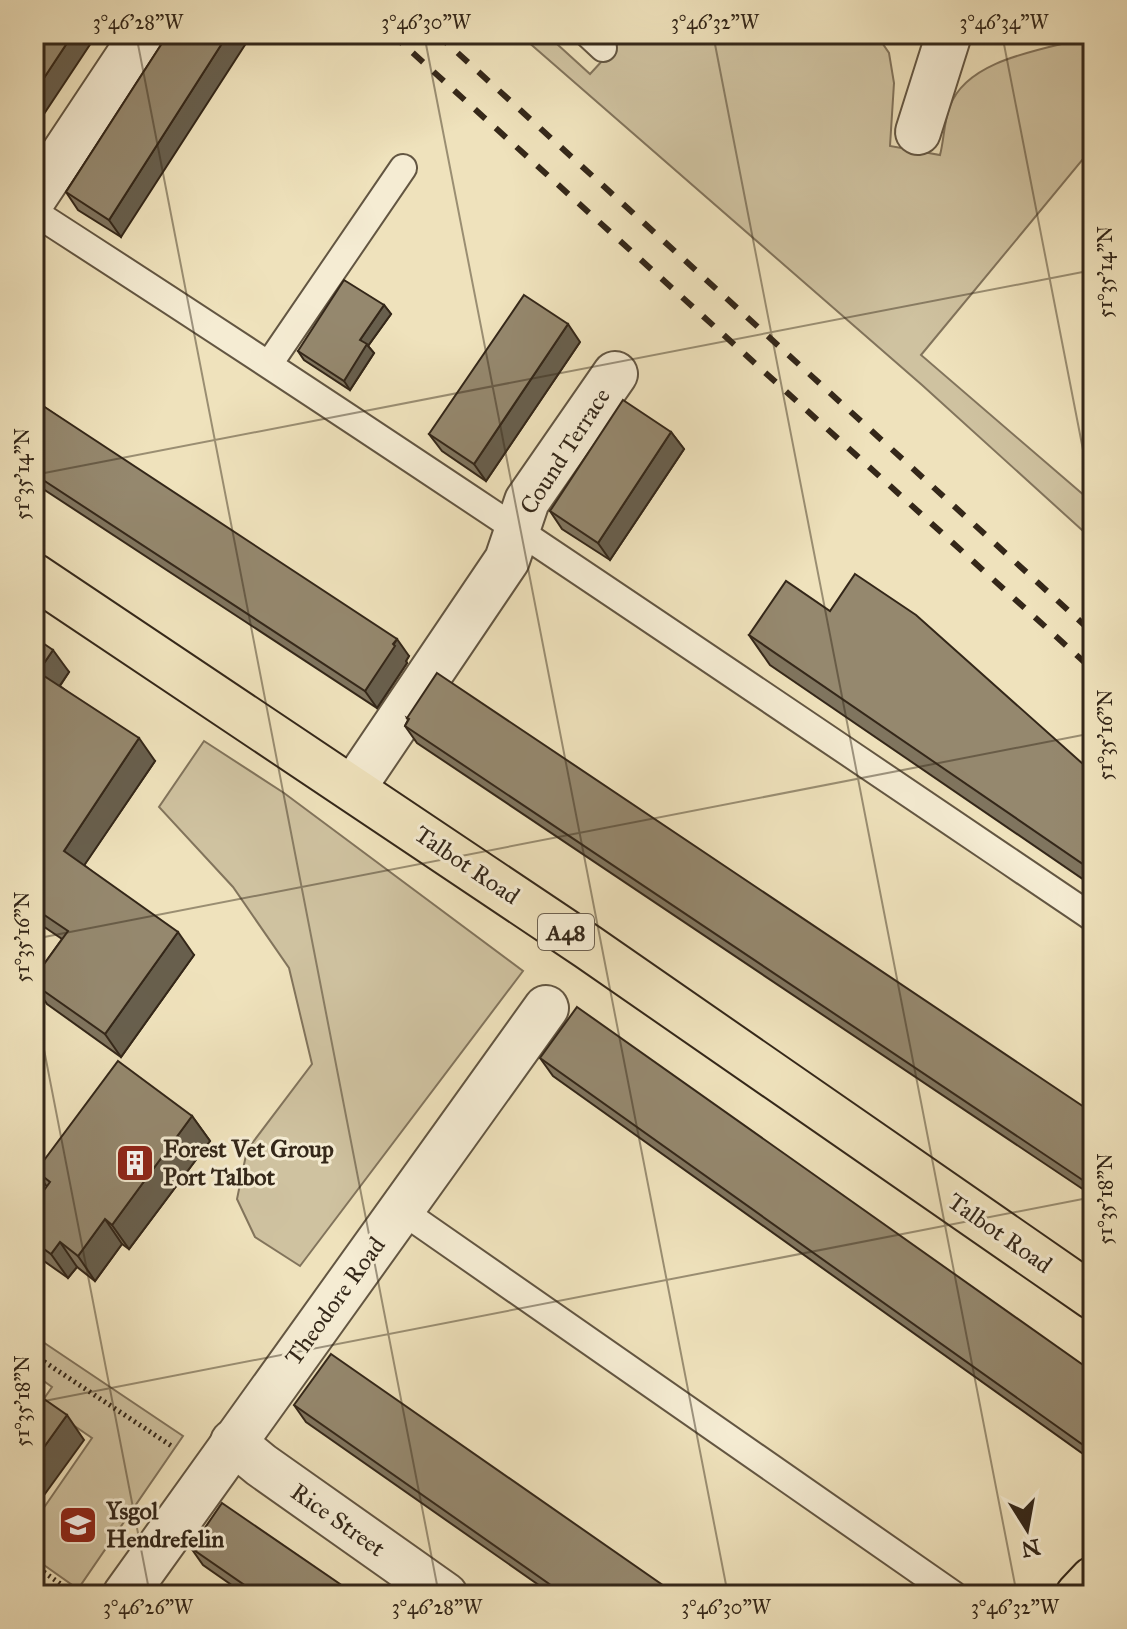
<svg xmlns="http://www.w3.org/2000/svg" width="1127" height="1629" font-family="'IM FELL Great Primer',serif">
	<rect width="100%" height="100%" fill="#efe2bc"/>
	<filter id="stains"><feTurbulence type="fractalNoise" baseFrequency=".0025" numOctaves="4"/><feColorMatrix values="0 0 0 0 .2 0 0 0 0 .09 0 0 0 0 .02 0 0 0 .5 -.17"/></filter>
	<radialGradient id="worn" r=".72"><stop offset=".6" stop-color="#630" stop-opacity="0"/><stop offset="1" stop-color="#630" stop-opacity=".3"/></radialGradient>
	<g fill="#cfc2a0" stroke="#82745c" stroke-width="2">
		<path d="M519,34h27l44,40 37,-40h249l13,19 5,30 -4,63 50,9c4,-15 4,-34 10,-49 18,-49 99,-57 143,-70v111l-172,208 172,148v37l-171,-155z"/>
		<path d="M204,741l80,52 239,178 -223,295 -45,-29 -18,-38 10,-49 65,-86 -23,-96 -56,-81 -74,-80z"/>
		<path d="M34,1336l149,100 -105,153 -44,-31v-36l58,-84 -51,-35 11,-16 -18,-13z"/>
	</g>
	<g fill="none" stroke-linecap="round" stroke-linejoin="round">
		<defs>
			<g id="service">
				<path d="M588,34l15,14"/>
				<path d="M34,212c357,230 707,468 1059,706"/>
				<path d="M269,364l134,-196"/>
				<path d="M401,1210l553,385"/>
			</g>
			<g id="minor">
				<path d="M918,132l31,-98"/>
				<path d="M34,198l109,-164"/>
				<path d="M353,788l154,-228 20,-59 88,-127"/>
				<path d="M233,1442l28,23 184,130"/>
				<path d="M125,1595l421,-587"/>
			</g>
			<g id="primary">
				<path d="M34,576l554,371 505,350"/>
				<path d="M1078,1595l15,-16"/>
			</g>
		</defs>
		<use href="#service" stroke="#635642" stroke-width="30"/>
		<use href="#minor" stroke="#635642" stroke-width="48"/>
		<use href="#primary" stroke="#342719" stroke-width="48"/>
		<g stroke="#342719" stroke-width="5" stroke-dasharray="2 4" stroke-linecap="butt">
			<path d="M34,1355l139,92"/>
			<path d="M34,1565l42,30"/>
		</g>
		<use href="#service" stroke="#f5ecd3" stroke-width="26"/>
		<use href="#minor" stroke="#f5ecd3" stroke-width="44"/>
		<use href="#primary" stroke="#efe2bc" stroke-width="44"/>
		<g stroke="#342719" stroke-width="6" stroke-dasharray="14 14" stroke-linecap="butt">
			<path d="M392,34l701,636"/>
			<path d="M437,34l656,599"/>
		</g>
	</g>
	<g fill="#80755f" stroke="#342719" stroke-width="2">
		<path d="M168,34l-47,203 -43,-27 -12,-18z"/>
		<path d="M384,305l7,9 -23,32 6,7 -24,37 -46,-30 -6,-9z"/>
		<path d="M580,342l-94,139 -44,-30 -13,-17z"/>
		<path d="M34,400l375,256 -3,5 1,2 -30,45 -343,-225z"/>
		<path d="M671,432l13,17 -74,111 -48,-31 -12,-18z"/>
		<path d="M830,611l263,162v113l-323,-221 -21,-30z"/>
		<path d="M34,637l35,35 -9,14 95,75 -71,104 110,90 -73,102 -74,-53 -13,-19v-7l28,-39 -28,-19z"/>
		<path d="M407,718l686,395v83l-676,-453 -12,-17 3,-6z"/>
		<path d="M540,1058l553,314v89l-540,-385z"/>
		<path d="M192,1116l18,25 -81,108 -7,-5 -27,37 -18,-14 -9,11 -34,-24v-50l13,-17 -11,-16z"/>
		<path d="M294,1405l383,190h-124l-247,-173z"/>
		<path d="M191,1548l165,47h-110l-43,-30z"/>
	</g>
	<g fill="#685f4d" stroke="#342719" stroke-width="2">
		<path d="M73,34h24l-63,95v-36z"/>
		<path d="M228,34h24l-131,203 -12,-17z"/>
		<path d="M384,305l7,9 -23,32 6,7 -24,37 -6,-9 16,-41z"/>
		<path d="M568,324l12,18 -94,139 -12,-17z"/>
		<path d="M671,432l13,17 -74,111 -12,-17z"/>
		<path d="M397,639l12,17 -3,5 1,2 -30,45 -12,-17z"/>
		<path d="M53,650l16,22 -15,22 -16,-22z"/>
		<path d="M139,738l16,23 -76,112 -15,-22z"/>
		<path d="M178,932l16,23 -73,102 -16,-23z"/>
		<path d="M192,1116l18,25 -81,108 -17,-24z"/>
		<path d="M105,1219l17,25 -27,37 -17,-25z"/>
		<path d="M60,1242l17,25 -9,11 -17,-24z"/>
		<path d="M67,1415l17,25 -50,69v-48z"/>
	</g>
	<g fill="#95886e" stroke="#342719" stroke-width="2">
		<path d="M34,34h39l-39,59z"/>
		<path d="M168,34h60l-119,186 -43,-28z"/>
		<path d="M344,280l40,25 -24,35 7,4 -23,37 -46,-30z"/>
		<path d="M524,295l44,29 -94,140 -45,-30z"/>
		<path d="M34,400l363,239 -4,5 2,2 -30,45 -331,-217z"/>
		<path d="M623,400l48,32 -73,111 -48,-32z"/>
		<path d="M855,574l61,41 177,158v98l-344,-236 37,-54 44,30z"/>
		<path d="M34,637l19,13 -15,22 101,66 -75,113 114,81 -73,102 -71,-50v-6l34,-47 -34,-23z"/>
		<path d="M437,673l656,440v74l-688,-461 4,-7 -2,-1z"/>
		<path d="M577,1007l516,365v80l-553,-394z"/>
		<path d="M118,1061l74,55 -80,109 -7,-6 -27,37 -18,-14 -9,12 -17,-12v-38l16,-22 -14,-11z"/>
		<path d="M331,1354l346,241h-112l-271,-190z"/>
		<path d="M34,1392l33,23 -33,46z"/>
		<path d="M222,1503l134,92h-97l-68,-47z"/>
	</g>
	<path fill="none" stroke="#342719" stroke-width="2" stroke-opacity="0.45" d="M136,34l303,1561M424,34l304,1561M713,34l304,1561M1002,34l91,467M34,475l1059,-205M34,939l1059,-206M34,998l116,597M34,1403l1059,-206"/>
	<defs>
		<symbol id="building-square" viewBox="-11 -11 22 22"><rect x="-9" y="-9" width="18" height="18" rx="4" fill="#8f2418" stroke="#f5ecd3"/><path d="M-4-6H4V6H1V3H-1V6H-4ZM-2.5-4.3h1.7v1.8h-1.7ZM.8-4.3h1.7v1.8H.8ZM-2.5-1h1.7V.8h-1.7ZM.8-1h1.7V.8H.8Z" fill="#fff"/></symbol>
		<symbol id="school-square" viewBox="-11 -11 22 22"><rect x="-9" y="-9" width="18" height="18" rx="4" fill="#8f2418" stroke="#f5ecd3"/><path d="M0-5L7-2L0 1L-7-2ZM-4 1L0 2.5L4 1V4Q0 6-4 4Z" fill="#fff"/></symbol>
	</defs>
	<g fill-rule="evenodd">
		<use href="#building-square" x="113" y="1141" width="44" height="44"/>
		<use href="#school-square" x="56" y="1503" width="44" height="44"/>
	</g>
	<g text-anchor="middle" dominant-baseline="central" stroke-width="6" stroke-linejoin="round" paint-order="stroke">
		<rect fill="#f5ecd3" stroke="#6e6251" stroke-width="2" x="538" y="914" width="56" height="36" rx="6"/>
		<g font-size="22" font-weight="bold" fill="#342719">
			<text x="566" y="932">A48</text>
		</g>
		<g font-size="24" fill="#342719" stroke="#f5ecd3">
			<text transform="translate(565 451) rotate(-57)">Cound Terrace</text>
			<text transform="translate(467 865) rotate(34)">Talbot Road</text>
			<text transform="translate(1000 1233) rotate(35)">Talbot Road</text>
			<text transform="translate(335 1301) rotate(-54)">Theodore Road</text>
			<text transform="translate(338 1520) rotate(35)">Rice Street</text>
		</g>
		<g font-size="24" font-weight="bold" fill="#342719" stroke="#f5ecd3" text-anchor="start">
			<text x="163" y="1149">Forest Vet Group<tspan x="163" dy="28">Port Talbot</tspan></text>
			<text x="106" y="1511">Ysgol<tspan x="106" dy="28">Hendrefelin</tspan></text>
		</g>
	</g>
	<rect width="1127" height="1629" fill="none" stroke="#efe2bc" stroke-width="88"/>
	<g transform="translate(1027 1529) rotate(169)" stroke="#f5ecd3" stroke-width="6" paint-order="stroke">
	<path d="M0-6L14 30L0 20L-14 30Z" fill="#342719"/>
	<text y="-12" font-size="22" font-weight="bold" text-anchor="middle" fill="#342719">N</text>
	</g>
	<rect x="44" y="44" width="1039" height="1541" fill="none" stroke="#342719" stroke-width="3"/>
	<g font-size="20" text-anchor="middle" fill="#342719">
		<text x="138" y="29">3°46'28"W</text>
		<text x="426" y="29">3°46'30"W</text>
		<text x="715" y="29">3°46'32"W</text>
		<text x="1004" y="29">3°46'34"W</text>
		<text transform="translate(1105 272) rotate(-90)" y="7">51°35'14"N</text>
		<text transform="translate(22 474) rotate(-90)" y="7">51°35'14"N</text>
		<text transform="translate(1105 735) rotate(-90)" y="7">51°35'16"N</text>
		<text transform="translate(22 937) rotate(-90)" y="7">51°35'16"N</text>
		<text transform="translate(1105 1199) rotate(-90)" y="7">51°35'18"N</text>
		<text transform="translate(22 1401) rotate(-90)" y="7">51°35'18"N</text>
		<text x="148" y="1614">3°46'26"W</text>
		<text x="437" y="1614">3°46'28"W</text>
		<text x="726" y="1614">3°46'30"W</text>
		<text x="1015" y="1614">3°46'32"W</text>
	</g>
	<rect width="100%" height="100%" filter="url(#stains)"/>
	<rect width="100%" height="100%" fill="url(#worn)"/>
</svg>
